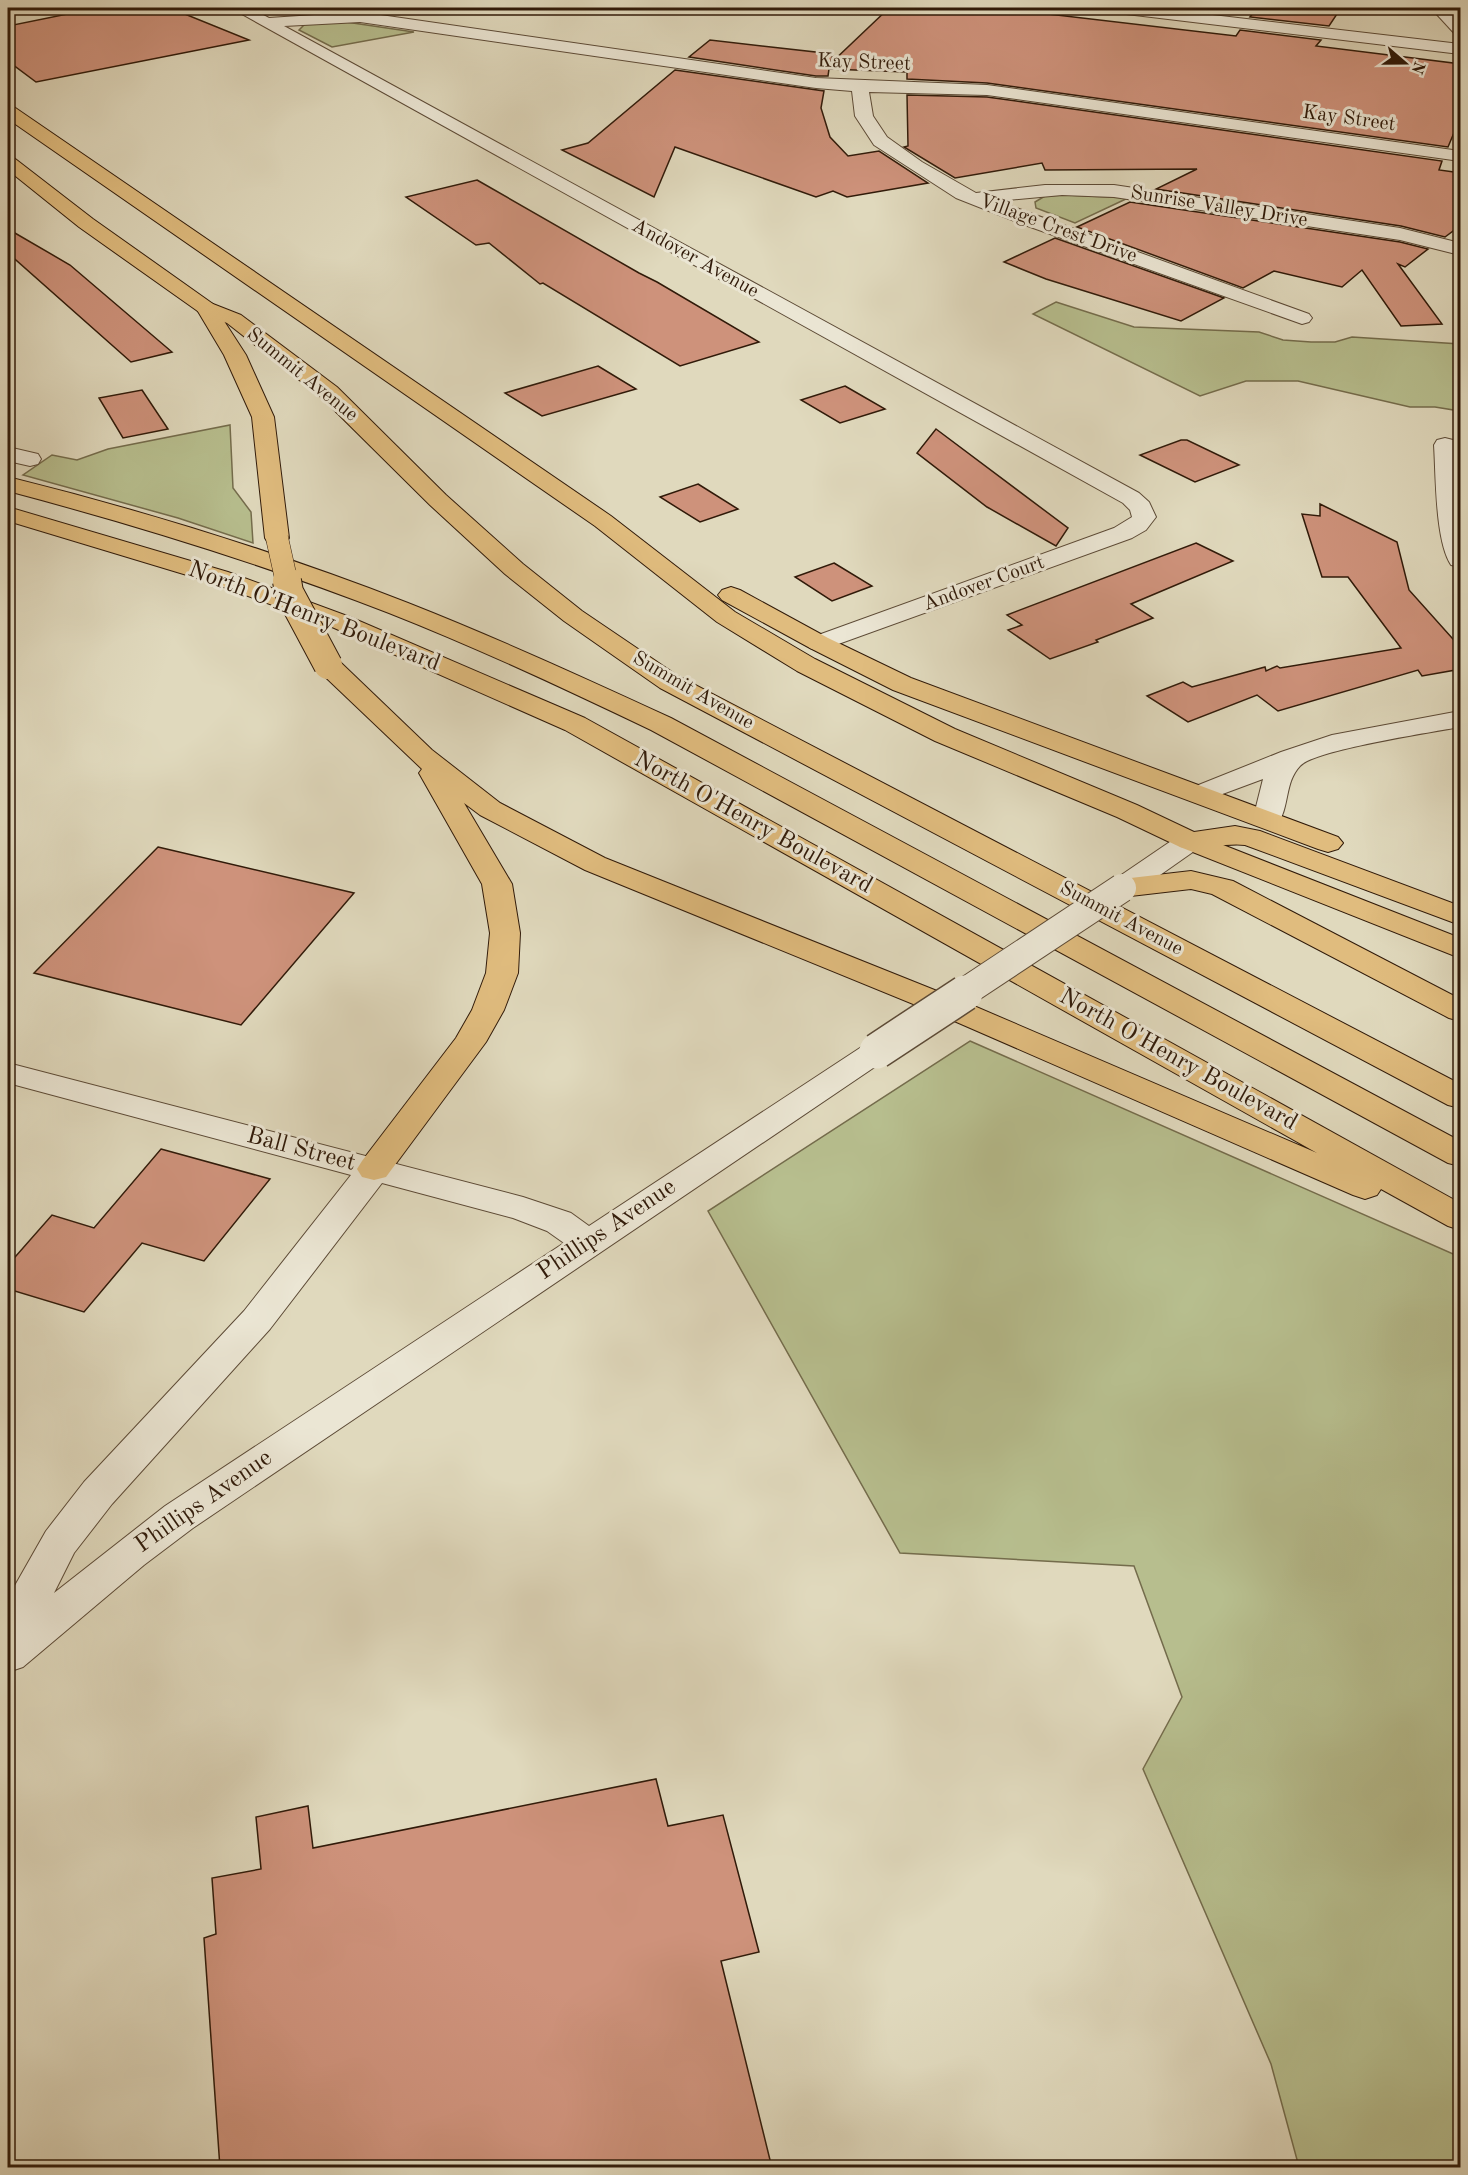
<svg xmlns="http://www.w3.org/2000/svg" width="1468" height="2175" font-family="'Old Standard TT',serif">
	<rect width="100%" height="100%" fill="#e0d9bd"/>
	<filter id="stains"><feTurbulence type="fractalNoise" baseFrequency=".00333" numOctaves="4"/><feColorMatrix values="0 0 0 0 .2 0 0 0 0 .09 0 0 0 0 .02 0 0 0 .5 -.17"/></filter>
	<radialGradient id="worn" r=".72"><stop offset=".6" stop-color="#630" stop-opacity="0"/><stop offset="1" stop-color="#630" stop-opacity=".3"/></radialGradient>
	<g fill="#b7be8e" stroke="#746c4c" stroke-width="1.5">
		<path d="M346,22l68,10 -82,15 -33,-17 6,-6z"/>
		<path d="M1067,195l61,3 -53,25 -39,-15 -1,-6 10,-6z"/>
		<path d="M1056,302l78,25 125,5 24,8 28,2h24l17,-5 108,7v67l-25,-4h-25l-112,-26h-52l-46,15 -167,-82z"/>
		<path d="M230,425l3,63 18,24 2,31 -75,-25 -155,-43 29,-20 25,5 31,-11z"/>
		<path d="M970,1041l490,216v910h-161l-28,-103 -128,-295 39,-72 -48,-131 -234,-13 -192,-342z"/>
	</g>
	<g fill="#ce927b" stroke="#301a09" stroke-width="1.5">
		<path d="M97,8h73l79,32 -213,42 -28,-21v-35z"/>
		<path d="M889,8h108l239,28 4,-6 81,10 -5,6 145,18v52l-13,31 -461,-64 -80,-4v-7l-78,-3 -1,7h-12l-127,-19 21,-17 123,14 -3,10z"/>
		<path d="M1257,8h84l-12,18 -79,-9z"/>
		<path d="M675,70l149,21 -3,17 9,29 18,19 31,-5 49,32 -81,14 -14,-6 -17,6 -141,-50 -21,50 -92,-47 26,-7z"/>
		<path d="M907,95l80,2 455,64 -3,9 22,3v52l-16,12 -44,-11 -245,-37 41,-20 -152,1 -3,-7 -87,15 -51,-31 4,-1z"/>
		<path d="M477,180l162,93 18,9 102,60 -79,24 -137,-83 -3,1 -51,-41 -13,2 -70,-48z"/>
		<path d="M1130,202l270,40 28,7 -23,18 -7,-3 44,60 -41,2 -39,-56 -20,17 -68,-16 -31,17 -166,-61z"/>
		<path d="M8,229l62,36 102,87 -41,10 -123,-109z"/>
		<path d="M1055,238l169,60 -43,23 -135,-42 -42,-17z"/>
		<path d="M598,366l38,23 -94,27 -37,-23z"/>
		<path d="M845,386l40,23 -45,14 -39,-23z"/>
		<path d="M142,390l26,39 -45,9 -24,-40z"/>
		<path d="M936,429l132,99 -12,18 -69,-39 -70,-54z"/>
		<path d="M1181,440h6l52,25 -44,17 -55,-27z"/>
		<path d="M698,484l40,25 -38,13 -40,-25z"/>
		<path d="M1320,504l77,38 12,48 52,58v21l-39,7 -4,-6 -140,41 -21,-16 -69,27 -41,-26 36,-14 9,5 73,-20 1,4 11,-5 3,2 121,-20 -53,-71h-26l-20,-63 18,2z"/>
		<path d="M1196,543l37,18 -102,43 22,14 -57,22 2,2 -48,17 -42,-29 14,-5 -15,-10z"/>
		<path d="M834,563l38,23 -40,15 -37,-24z"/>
		<path d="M158,847l196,46 -113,132 -207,-52z"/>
		<path d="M161,1149l109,30 -66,82 -62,-18 -58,69 -76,-23v-24l44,-50 42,13z"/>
		<path d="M656,1779l12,47 55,-11 36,137 -38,9 51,207h-552l-16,-230 12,-4 -4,-56 49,-9 -5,-52 52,-11 5,42z"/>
	</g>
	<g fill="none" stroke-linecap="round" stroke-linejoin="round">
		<defs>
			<g id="minor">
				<path d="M231,8h19l19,10 91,-6 456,66 171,7 473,66v10l-473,-66 -118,-3 4,24 14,21 35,25 54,31 69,-8h69l286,43 60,15v12l-60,-15 -286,-43 -52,-2 -65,6 312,113 3,4 -3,4 -7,2 -280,-100 -66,-26 -82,-53 -19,-29 -3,-25 -36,-3 -456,-66 -76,4 855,467 10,9 7,15 -10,13 -14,8 -313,113 -9,-3 -4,-5 4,-5 304,-110 18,-11 -2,-7 -7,-7z"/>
				<path d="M1110,8h43l307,36v10l-342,-41z"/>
				<path d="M1431,8h15l14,14v13l-6,-2z"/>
				<path d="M1445,438l8,2 3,5 4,46v76l-9,-2c-16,-24 -15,-90 -17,-120l3,-5z"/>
				<path d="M8,447l30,7 3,5 -3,5 -8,2 -22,-5z"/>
				<path d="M1460,711v16c-27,5 -146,23 -160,39 -16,17 -10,41 -23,59l-10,3 -10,-3 -4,-6 10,-40 -62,23 -10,-2 -4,-6 4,-6 90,-36 51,-17z"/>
				<path d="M1190,832l10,3 5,6 -5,6 -67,47 -11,3 -11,-3 -4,-6 4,-6 69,-47z"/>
				<path d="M877,1041l11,3 5,7 -5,7 -695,470 -49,37 -121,102 -15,5v-41l4,-4 1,-38 33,-58 38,-49 160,-171 107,-136 -343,-92v-20l515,134 48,16 18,13 277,-182zM382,1183l131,35 34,13 17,12 -399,263 -111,87 20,-40 38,-49 158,-175z"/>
			</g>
			<g id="major">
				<path d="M8,106l6,1 597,409 124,96 80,47 140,70 182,76 57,27 41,-6 25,5 200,75v19l-215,-80c-22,-3 -44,7 -65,2l-63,-30 -182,-76 -138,-70 -80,-49 -122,-96 -587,-407z"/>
				<path d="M8,157l6,1 79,61 120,85 28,11 96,72 109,108 77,69 59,47 96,65 782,408v24l-12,-3 -788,-417 -96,-67 -59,-47 -75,-69 -109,-108 -94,-74 -28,-11 -120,-85 -71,-57z"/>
				<path d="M731,587l9,3 88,48 83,40 427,159 5,6 -5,6 -10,3 -10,-3 -425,-159 -83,-42 -88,-48 -4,-5 4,-5z"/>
				<path d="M1191,871l42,10 227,118v22l-11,-3 -237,-124 -21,-5 -69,8 -11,-3 -4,-6 4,-6 11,-3z"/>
			</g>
			<g id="highway">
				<path d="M206,302l7,2 33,51 28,62 15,121 -3,5 -9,2 -9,-2 -3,-5 -13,-121 -28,-62 -28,-47 3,-4z"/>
				<path d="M8,477c133,33 272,76 400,126 89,35 176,75 263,115l789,423v25l-12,-3 -797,-433c-86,-41 -173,-82 -262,-117 -124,-48 -253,-88 -381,-122z"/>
				<path d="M8,507l220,65 122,45 235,101 875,485v27l-12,-4 -67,-37 -4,6 -12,4 -12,-4 -408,-178 -360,-147 -105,-55 -16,-12 48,81 8,49 -2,40 -14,37 -18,32 -100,135 -12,3 -12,-3 -5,-8 5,-8 94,-123 16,-28 14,-37 4,-40 -8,-49 -63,-111 3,-4 -103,-98 -4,-6 4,-6 9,-2 9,2 95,91 68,53 105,55 362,145 350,150 -752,-423 -233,-103 -122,-45 -202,-61z"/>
				<path d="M1190,832l270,106v20l-280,-111 -5,-6 5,-6z"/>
			</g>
		</defs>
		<use href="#minor" stroke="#5c4a36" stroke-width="2"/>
		<use href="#major" stroke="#301a09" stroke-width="2"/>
		<use href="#highway" stroke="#301a09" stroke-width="2"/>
		<use href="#minor" fill="#ebe6d4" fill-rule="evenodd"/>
		<use href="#major" fill="#e0bc7e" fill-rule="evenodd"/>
		<use href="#highway" fill="#e0bc7e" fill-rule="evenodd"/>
		<defs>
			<path id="minor-bridge-far1" d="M962,994l160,-106"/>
			<path id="minor-bridge" d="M877,1051l88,-58"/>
			<path id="highway-bridge-far1" d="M277,538l10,45"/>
			<path id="highway-bridge" d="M287,581l2,11 39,73"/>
		</defs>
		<use href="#minor-bridge-far1" stroke="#5c4a36" stroke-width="30" stroke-linecap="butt"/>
		<use href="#minor-bridge" stroke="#5c4a36" stroke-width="38" stroke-linecap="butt"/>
		<use href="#highway-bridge-far1" stroke="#301a09" stroke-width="23" stroke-linecap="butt"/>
		<use href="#highway-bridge" stroke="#301a09" stroke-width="30" stroke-linecap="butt"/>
		<use href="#minor-bridge-far1" stroke="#ebe6d4" stroke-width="28"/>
		<use href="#minor-bridge" stroke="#ebe6d4" stroke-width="35"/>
		<use href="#highway-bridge-far1" stroke="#e0bc7e" stroke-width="22"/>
		<use href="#highway-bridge" stroke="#e0bc7e" stroke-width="28"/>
	</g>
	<g text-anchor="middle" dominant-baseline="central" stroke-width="6" stroke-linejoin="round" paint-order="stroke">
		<g font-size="20" fill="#301a09" stroke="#ebe6d4">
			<text transform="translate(864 63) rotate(2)">Kay Street</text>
			<text transform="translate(1349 119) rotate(8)">Kay Street</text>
			<text transform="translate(1219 207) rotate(9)">Sunrise Valley Drive</text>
			<text transform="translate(1058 229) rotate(20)">Village Crest Drive</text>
			<text transform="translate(695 259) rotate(29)">Andover Avenue</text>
			<text transform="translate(302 375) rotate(39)">Summit Avenue</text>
			<text transform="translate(984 584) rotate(-20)">Andover Court</text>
			<text transform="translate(693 691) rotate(30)">Summit Avenue</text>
			<text transform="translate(1121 919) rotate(28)">Summit Avenue</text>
		</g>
		<g font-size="24" fill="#301a09" stroke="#ebe6d4">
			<text transform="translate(314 617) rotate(21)">North O'Henry Boulevard</text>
			<text transform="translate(753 823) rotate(29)">North O'Henry Boulevard</text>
			<text transform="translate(1178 1060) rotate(29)">North O'Henry Boulevard</text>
			<text transform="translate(301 1150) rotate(15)">Ball Street</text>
			<text transform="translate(607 1230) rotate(-34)">Phillips Avenue</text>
			<text transform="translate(204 1502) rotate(-35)">Phillips Avenue</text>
		</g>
	</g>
	<rect width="1468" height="2175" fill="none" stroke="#e0d9bd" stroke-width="30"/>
	<rect x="9" y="9" width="1450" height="2157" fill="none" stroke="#301a09" stroke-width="3"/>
	<rect x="15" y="15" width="1438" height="2145" fill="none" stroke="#301a09" stroke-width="1.5"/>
	<g transform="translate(1405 63) rotate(110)" stroke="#ebe6d4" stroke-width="4.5" paint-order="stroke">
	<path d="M0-4.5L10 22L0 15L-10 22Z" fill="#301a09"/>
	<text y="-9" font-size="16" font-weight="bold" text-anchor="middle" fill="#301a09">N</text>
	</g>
	<rect width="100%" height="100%" filter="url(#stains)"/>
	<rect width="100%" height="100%" fill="url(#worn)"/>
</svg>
